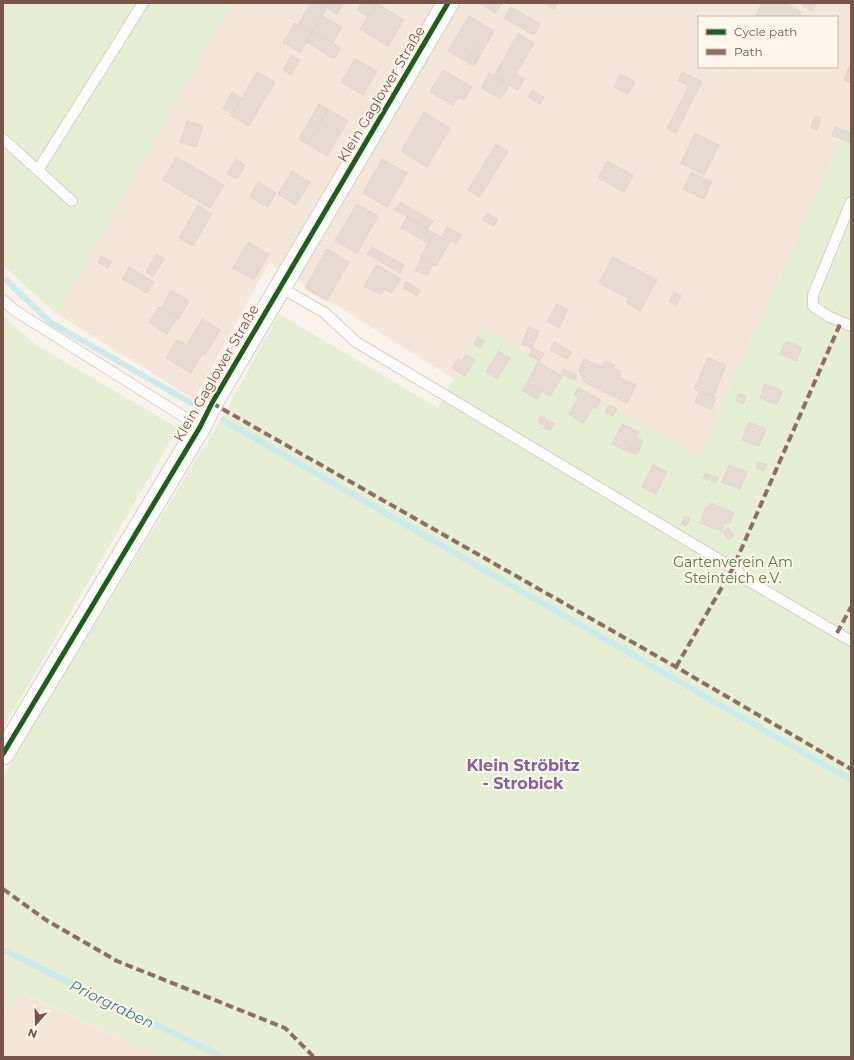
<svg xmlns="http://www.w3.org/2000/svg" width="854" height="1060" font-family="Montserrat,sans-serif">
	<rect width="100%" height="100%" fill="#f8f2eb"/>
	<g fill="#f4e7da" fill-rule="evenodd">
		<path d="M232,3h619v115l-153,339 -216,-131 -28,53 -185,-116 -75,136 -137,-85zM699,17h138v50h-138z"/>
		<path d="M21,993l140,64h-158v-44z"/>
	</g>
	<g fill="#e6efd4">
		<path d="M3,3h229l-175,311 -54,-49z"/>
		<path d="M851,118v939h-690l-139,-64 -19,20v-235l31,-55 189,-307 56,-102 159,94 44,-82 216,131z"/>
		<path d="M3,315l31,29 144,84 -175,300z"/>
	</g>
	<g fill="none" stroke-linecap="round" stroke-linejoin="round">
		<g stroke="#cbeaea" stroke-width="6">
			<path d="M7,281l43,41 141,81"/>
			<path d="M223,420l628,360"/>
			<path d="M3,950l219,107"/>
		</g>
	</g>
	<g fill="#e5dad2" stroke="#e1d4cc">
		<path d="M311,3h19l-18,30 -14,-8z"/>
		<path d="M330,3h14l-7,11 -10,-6z"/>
		<path d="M361,3h15l-8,13 -11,-6z"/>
		<path d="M376,3l28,17 -16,26 -28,-17z"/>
		<path d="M479,3h23l-6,10z"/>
		<path d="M543,3h15l-4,6z"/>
		<path d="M762,3h23l16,9 -2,5h-44z"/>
		<path d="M804,3h12l-4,8 -9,-5z"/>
		<path d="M511,7l29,17 -6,11 -30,-17z"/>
		<path d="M322,16l20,11 -9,16 -20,-12z"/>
		<path d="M469,16l25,15 -11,19 -6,-4 -10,16 -19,-11z"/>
		<path d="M295,23l17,10 -12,20 -17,-11z"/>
		<path d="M313,31l28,17 -7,11 -27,-17z"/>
		<path d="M518,34l16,9 -18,31 8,5 -6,11 -24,-14z"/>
		<path d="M477,46l6,4 -9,16 -7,-4z"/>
		<path d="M291,55l9,5 -9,15 -8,-5z"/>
		<path d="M355,59l22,12 -14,24 -22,-13z"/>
		<path d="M851,62v21l-7,-3z"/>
		<path d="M443,70l29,17 -8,13 -6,-3 -5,8 -23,-13z"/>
		<path d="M257,72l18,10 -26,44 -18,-10z"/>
		<path d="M682,72l20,10 -26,51 -9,-4 22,-43 -11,-5z"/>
		<path d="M489,73l20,12 -8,14 -20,-11z"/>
		<path d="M621,74l14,8 -7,12 -14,-7z"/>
		<path d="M532,90l12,7 -4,7 -12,-7z"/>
		<path d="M232,92l9,6 -9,16 -9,-5z"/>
		<path d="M319,104l9,5 -21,35 -8,-5z"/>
		<path d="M328,109l20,12 -21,35 -20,-12z"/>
		<path d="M424,112l26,16 -23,39 -26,-16z"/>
		<path d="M815,116l6,2 -4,12 -6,-3z"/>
		<path d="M187,121l16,5 -7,21 -16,-5z"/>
		<path d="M835,127l16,6v5l-2,4 -17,-7z"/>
		<path d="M695,133l24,12 -15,30 -23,-12z"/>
		<path d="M496,144l12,7 -28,46 -12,-7z"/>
		<path d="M176,157l48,28 -14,23 -47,-28z"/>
		<path d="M236,159l9,6 -8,14 -10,-5z"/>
		<path d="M382,159l25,14 -20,34 -24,-14z"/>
		<path d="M607,161l26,14 -9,17 -26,-14z"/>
		<path d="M292,171l18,11 -14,23 -18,-11z"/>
		<path d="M691,172l21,10 -8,17 -21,-10z"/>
		<path d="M258,182l18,11 -8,14 -18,-10z"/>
		<path d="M400,202l33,19 -5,8 -33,-19z"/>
		<path d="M357,204l21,12 -21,37 -22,-12z"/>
		<path d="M198,205l14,9 -19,32 -14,-8z"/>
		<path d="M487,213l11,6 -4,7 -11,-6z"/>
		<path d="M407,217l27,16 -6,10 -27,-15z"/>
		<path d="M447,227l15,8 -6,9 -14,-8z"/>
		<path d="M434,233l16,9 -14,24 -16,-9z"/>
		<path d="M248,242l21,12 -15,26 -21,-12z"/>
		<path d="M372,247l32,18 -4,8 -33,-19z"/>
		<path d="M327,249l22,13 -22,39 -22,-13z"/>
		<path d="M156,254l8,5 -11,18 -7,-5z"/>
		<path d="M101,256l11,6 -4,6 -10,-6z"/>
		<path d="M613,257l44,23 -17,31 -14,-9 2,-4 -29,-15z"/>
		<path d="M422,258l11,6 -6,12 -12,-6z"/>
		<path d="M377,265l24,14 -9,14 -7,-4 -4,6 -17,-9z"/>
		<path d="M129,267l25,15 -7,11 -25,-14z"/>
		<path d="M406,282l14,8 -3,6 -14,-8z"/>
		<path d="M171,290l18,11 -10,18 -18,-11z"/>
		<path d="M674,292l7,4 -5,9 -7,-3z"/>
		<path d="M557,304l11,6 -9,18 -12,-7z"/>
		<path d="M158,307l19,11 -10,16 -18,-11z"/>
		<path d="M202,319l18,11 -15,25 -3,-1 -11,19 -25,-15 11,-18 10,5z"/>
		<path d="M529,327l10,4 -7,17 -10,-4z"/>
		<path d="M478,337l6,4 -4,7 -6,-4z"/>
		<path d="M786,341l16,6 -6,14 -16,-7z"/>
		<path d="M554,342l18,10 -5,7 -17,-9z"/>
		<path d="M533,348l11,6 -5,7 -10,-6z"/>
		<path d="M499,351l11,7 -13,21 -11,-7z"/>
		<path d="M466,355l9,5 -10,16 -13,-8 6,-9 4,2z"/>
		<path d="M708,358l18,7 -13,32 -19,-8z"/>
		<path d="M584,359l18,8 3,-6 10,4 -2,3 8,4 -2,5 17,8 -9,18 -43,-21 -5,-12z"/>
		<path d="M538,362l24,14 -12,20 -23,-13z"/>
		<path d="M563,369l14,6 -3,5 -13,-6z"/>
		<path d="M527,383l15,8 -5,8 -15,-9z"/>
		<path d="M765,384l18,7 -6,14 -17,-7z"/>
		<path d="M578,388l23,12 -4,8 -4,-1 -10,16 -14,-9 9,-16 -4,-3z"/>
		<path d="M700,391l16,7 -5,11 -16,-7z"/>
		<path d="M739,394l7,2 -3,8 -7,-3z"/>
		<path d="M609,405l8,4 -4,7 -8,-4z"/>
		<path d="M541,416l5,3 -3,6 -5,-3z"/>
		<path d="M547,420l7,3 -4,8 -6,-3z"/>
		<path d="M749,422l17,7 -7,17 -17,-6z"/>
		<path d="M622,424l17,8 -10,20 -17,-8z"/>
		<path d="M636,438l7,3 -6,14 -8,-3z"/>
		<path d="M758,462l9,3 -3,6 -8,-3z"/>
		<path d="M653,465l14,7 -11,22 -14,-7z"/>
		<path d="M729,465l18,7 -7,17 -18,-7z"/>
		<path d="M705,473l6,2 -2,5 -6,-2z"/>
		<path d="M713,476l5,2 -2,5 -5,-2z"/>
		<path d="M711,503l23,10 -4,10 -5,-1 -4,9 -21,-8 6,-16 3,1z"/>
		<path d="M685,516l5,2 -4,8 -5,-2z"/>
		<path d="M728,528l6,8 -5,4 -6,-8z"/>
	</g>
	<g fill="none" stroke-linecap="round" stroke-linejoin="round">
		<defs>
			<g id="service">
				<path d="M3,139l69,62"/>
				<path d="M38,170l105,-167"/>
				<path d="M851,202l-38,93v11l15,10 23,10"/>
				<path d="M280,287l45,26 31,29 377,226 14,12 104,61"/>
				<path d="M3,300l11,10 186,117"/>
			</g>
			<path id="minor" d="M3,754l197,-327 12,-24 236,-400"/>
		</defs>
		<use href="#service" stroke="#d6cdc7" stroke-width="12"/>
		<use href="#minor" stroke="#d6cdc7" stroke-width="23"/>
		<use href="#service" stroke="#fefdfc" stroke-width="10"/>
		<use href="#minor" stroke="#fefdfc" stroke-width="21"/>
		<g stroke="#8d6e63" stroke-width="4" stroke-dasharray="8 4" stroke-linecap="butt">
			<path d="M212,403l464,264 175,102"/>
			<path d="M837,633l14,-26"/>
			<path d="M676,667l57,-99 108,-246"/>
			<path d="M3,889l43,31 71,41 168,67 29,29"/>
		</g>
		<defs>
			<path id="cycleway" d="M3,754l197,-327 12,-24 236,-400"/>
		</defs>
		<use href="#cycleway" stroke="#fff6ec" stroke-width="8"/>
		<use href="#cycleway" stroke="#1b5e20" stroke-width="5"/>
	</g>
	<g text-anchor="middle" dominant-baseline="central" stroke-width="4" stroke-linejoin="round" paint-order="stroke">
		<g font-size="14" fill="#785548" stroke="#fff6ec">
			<text transform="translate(381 94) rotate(-59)">Klein Gaglower Straße</text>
			<text transform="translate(216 373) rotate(-60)">Klein Gaglower Straße</text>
		</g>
		<g font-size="14" fill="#53793c" stroke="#fff6ec">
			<text x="733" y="562">Gartenverein Am<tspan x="733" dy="16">Steinteich e.V.</tspan></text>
		</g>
		<g font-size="15" font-style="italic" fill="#3a797e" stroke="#fff6ec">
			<text transform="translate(112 1004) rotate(26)">Priorgraben</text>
		</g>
		<g font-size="16" font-weight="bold" fill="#84639c" stroke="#fff6ec">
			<text x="523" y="765">Klein Ströbitz<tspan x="523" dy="18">- Strobick</tspan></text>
		</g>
	</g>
	<rect width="854" height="1060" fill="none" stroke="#785548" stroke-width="8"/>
	<rect x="698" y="16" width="140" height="52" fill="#fff6ec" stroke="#c9b6aa"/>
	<rect x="706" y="29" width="20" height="6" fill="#1b5e20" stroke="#c9b6aa"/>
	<text x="734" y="36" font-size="12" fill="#785548">Cycle path</text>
	<rect x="706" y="49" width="20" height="6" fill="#8d6e63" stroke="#c9b6aa"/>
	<text x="734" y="56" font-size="12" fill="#785548">Path</text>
	<g transform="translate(36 1024) rotate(200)" stroke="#fff6ec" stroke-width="3" paint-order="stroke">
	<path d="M0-3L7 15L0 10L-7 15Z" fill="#785548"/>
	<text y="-6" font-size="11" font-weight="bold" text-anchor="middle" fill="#785548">N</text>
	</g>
</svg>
